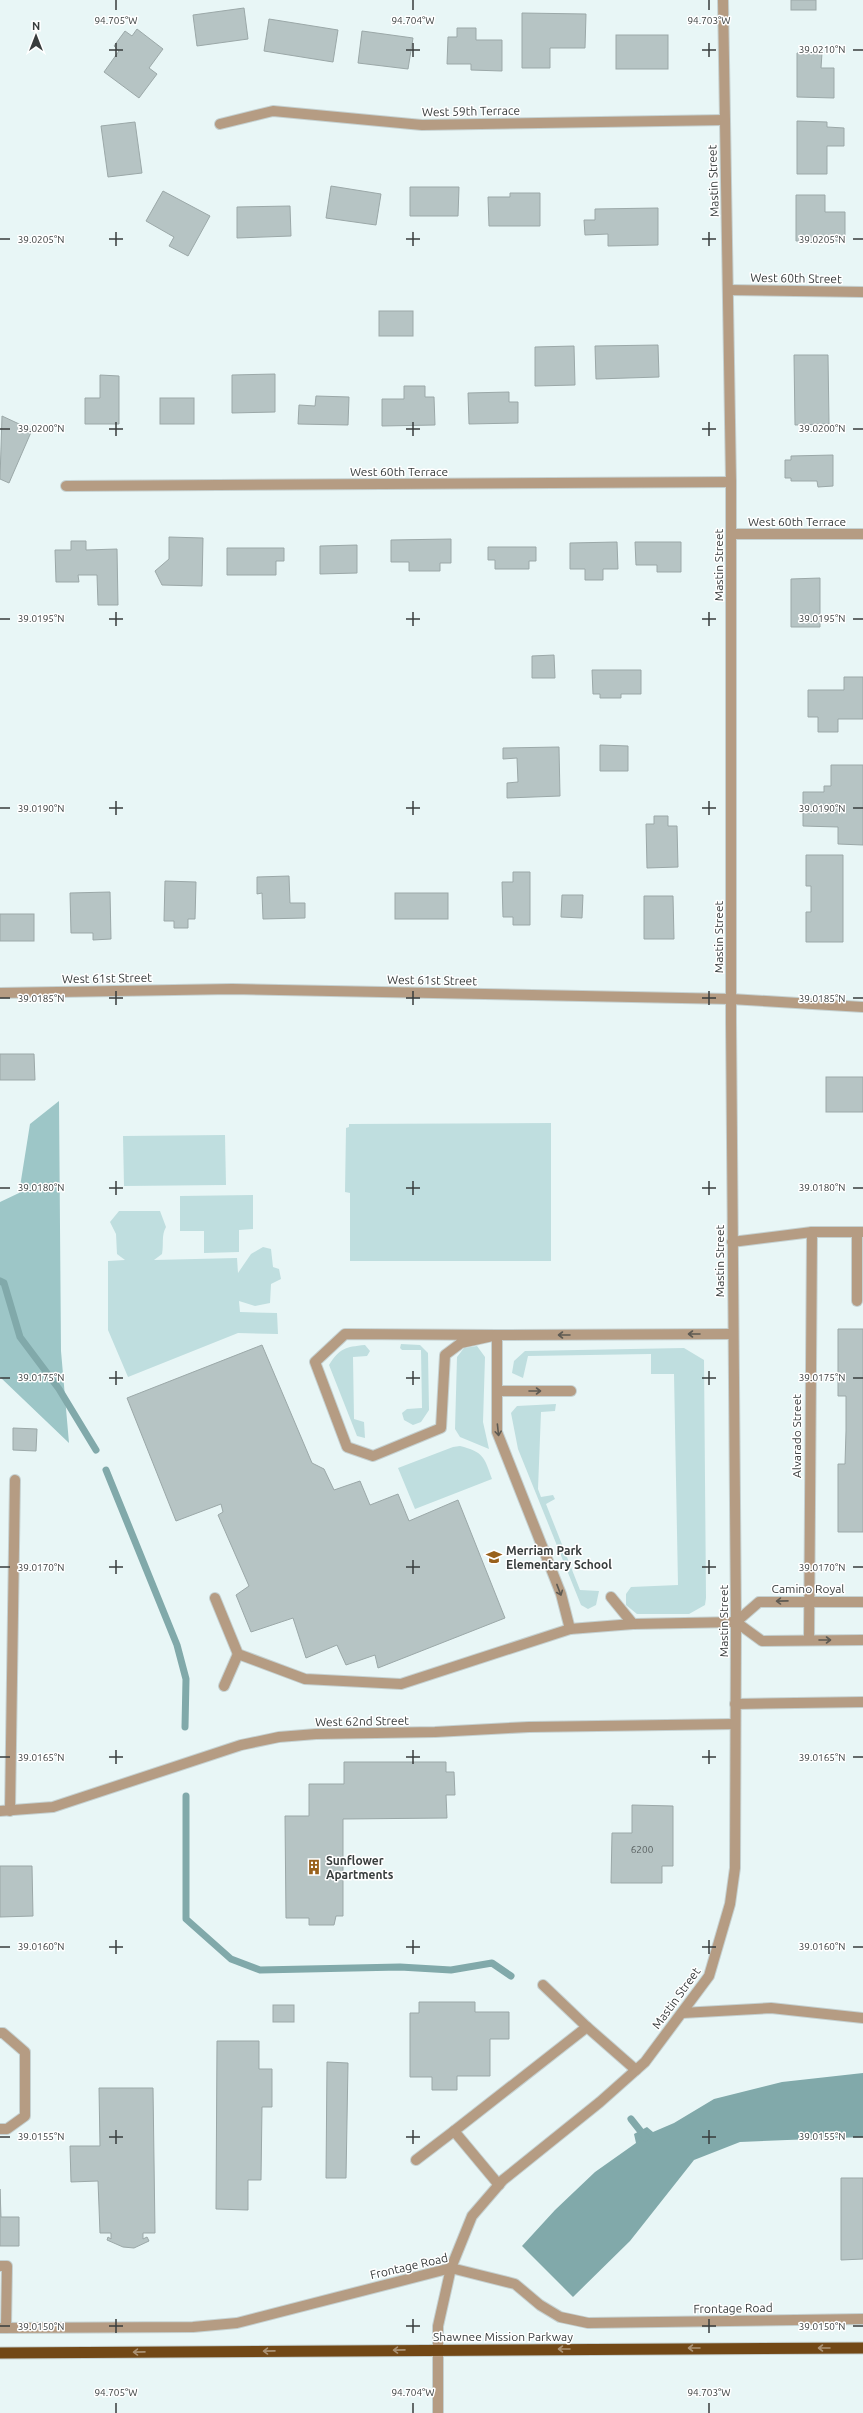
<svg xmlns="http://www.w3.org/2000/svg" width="863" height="2413" font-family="Ubuntu,sans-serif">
	<rect width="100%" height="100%" fill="#e8f6f6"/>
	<g fill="#bfdedf">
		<path d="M551,1123v138h-201v-68l-5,-1 1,-64 3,-1v-3z"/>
		<path d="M225,1135l1,50 -102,1 -1,-50z"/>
		<path d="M253,1195v34l-14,1v22l-35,1v-22h-24v-35z"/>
		<path d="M119,1211h41l6,16c-5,9 -2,17 -4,27l-8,6 83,-2 1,15 13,-19 12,-7 8,2 2,18 6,2 2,10 -10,5 -1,19 -15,3 -16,-5 1,11 37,1 1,21 -40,-1 -110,44 -20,-47v-69l17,-1 -8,-6 -1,-20 -6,-12z"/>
		<path d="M401,1344l19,1 8,8 1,57 -8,12 -8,3 -9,-5 -2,-7 5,-4 15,-1 -1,-58h-19l-2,-2z"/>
		<path d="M365,1345l5,6 -3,5 -14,1 1,62 10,3 1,16 -8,-2 -28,-71c11,-17 16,-18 36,-20z"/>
		<path d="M477,1346l8,11 -2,65 6,27 -29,-12 -5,-8 2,-72 7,-9z"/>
		<path d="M684,1348l20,12 2,238 -1,7 -16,9h-52l-11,-9v-11l5,-7 47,-2 -4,-211h-23v-20l-123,2 -5,22 -11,-5 2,-12 11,-10z"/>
		<path d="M556,1404l-1,7 -14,1 -3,77 3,8 12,-2 2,4 -9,5 34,86 19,1 -3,14 -8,4 -7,-4 -63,-156 -7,-36 6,-7z"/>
		<path d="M460,1446c23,6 24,10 32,33l-77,30 -17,-41 55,-21z"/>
	</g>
	<path fill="#9dc6c7" d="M59,1101l2,250 8,92 -69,-66v-175l19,-9 11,-69z"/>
	<path fill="#81a9aa" d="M863,2073v64l-123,5 -46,18 -64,81 -57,56 -51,-51 33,-36 40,-38 41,-29 -2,-9 13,-7 6,5 21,-9 40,-24 68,-17z"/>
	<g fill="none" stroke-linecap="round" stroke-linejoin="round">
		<g stroke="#81a9aa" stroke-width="7">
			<path d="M0,1281l4,2 16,54 39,52 37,61"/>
			<path d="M106,1470l71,175 9,34 -1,48"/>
			<path d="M186,1796v123l45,40 29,11 140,-3 51,3 41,-7 19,13"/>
			<path d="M631,2119l15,19"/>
		</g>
	</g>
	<g fill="#b6c4c4" stroke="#9ba8a8">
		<rect x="791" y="0" width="25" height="10"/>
		<path d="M244,8l4,31 -51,7 -4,-31z"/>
		<path d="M522,13l64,1 -1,34h-35v20h-28z"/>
		<path d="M269,19l69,11 -5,32 -69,-11z"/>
		<path d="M457,28h19v12h26v31l-31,-1v-6h-24l1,-27h9z"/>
		<path d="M137,29l26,20 -14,19 8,6 -18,24 -35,-26 15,-21 -5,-5 11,-15 7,5z"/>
		<path d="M362,31l51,7 -5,31 -50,-6z"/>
		<rect x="616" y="35" width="52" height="34"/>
		<path d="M797,53h25l-1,15h13v30l-37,-1z"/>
		<path d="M797,121l30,1v5l17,1v18h-17v28h-30z"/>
		<path d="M135,122l7,51 -34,4 -7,-51z"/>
		<path d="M331,186l50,8 -5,31 -50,-7z"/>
		<path d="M410,187h49l-1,29h-48z"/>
		<path d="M163,191l47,25 -22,40 -19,-10 5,-9 -28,-16z"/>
		<path d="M510,193h30v33h-51l-1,-29h22z"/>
		<path d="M796,195h29v17h20v29h-49z"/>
		<path d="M290,206l1,30 -54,2v-31z"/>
		<path d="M658,208v37l-50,1v-12l-23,1 -1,-15h11v-11z"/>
		<rect x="379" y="311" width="34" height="25"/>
		<path d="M658,345l1,32 -63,2 -1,-33z"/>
		<path d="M574,346l1,39 -40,1v-39z"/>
		<path d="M794,355h34l1,69 -34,1z"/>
		<path d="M275,374v38l-43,1v-38z"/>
		<path d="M100,375l19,1v48h-34v-26h15z"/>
		<path d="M404,386h21v11h9l1,28 -53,1v-27h22z"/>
		<path d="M509,392v10h9v21l-49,1 -1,-31z"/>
		<path d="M316,396l33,1 -1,28 -50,-1 1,-19 16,1z"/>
		<rect x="160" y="398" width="34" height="26"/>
		<path d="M2,416l30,14 -23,53 -9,-4z"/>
		<path d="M833,455v31l-15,1 -1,-6h-26v-3h-6v-18h6v-4z"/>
		<path d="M169,537l34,1 -1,48 -40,-1 -7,-14 14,-12z"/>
		<path d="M451,539v24h-11v8h-31v-9h-18v-22z"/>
		<path d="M71,541h15v9l31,-1 1,56h-20l-1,-30h-19l1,7h-23l-1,-32h16z"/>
		<path d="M617,542l1,27h-15v11h-18v-11h-15v-26z"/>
		<path d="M635,542h46v30h-24v-7h-21z"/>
		<path d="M357,545v28l-37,1v-28z"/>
		<path d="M488,547h48v14h-7v8h-34v-9h-7z"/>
		<path d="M227,548h57v13h-8v14h-49z"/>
		<path d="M820,578v49h-29v-48z"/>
		<path d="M554,655l1,23h-23v-22z"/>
		<path d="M592,670h49v24h-20v4h-21v-4h-7z"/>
		<path d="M844,677h19v42h-25v13h-20v-15h-10v-27h36z"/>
		<path d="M600,745l28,1v25h-28z"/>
		<path d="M559,747l1,49 -53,2v-15l11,-1 -1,-24 -14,1v-11z"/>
		<path d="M831,765h32v80l-25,-1v-17l-35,-1v-34h21v-6h7z"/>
		<path d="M654,816h14v10h9l1,41 -31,1 -1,-44h8z"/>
		<path d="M806,855h37v87h-37v-30h5v-26h-5z"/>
		<path d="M513,872h17v53h-17v-8h-10l-1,-35h11z"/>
		<path d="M289,876l1,27h15v15l-42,1 -1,-26 -5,1v-17z"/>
		<path d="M165,881l31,1 -1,37h-7v9h-14v-7h-10z"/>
		<path d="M110,892l1,47 -18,1v-7h-22l-1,-40z"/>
		<rect x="395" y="893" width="53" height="26"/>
		<path d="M562,895h21l-1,23 -21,-1z"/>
		<path d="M644,896h29l1,43h-30z"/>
		<rect x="0" y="914" width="34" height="27"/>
		<path d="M0,1054h34l1,26h-35z"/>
		<rect x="826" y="1077" width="37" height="35"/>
		<path d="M838,1329h25v203h-25v-68h7l1,-33v-35h-8z"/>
		<path d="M262,1345l50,118 12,6 10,21 26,-9 10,24 28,-11 11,27 49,-21 47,118 -127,50 -3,-13 -29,10 -9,-20 -31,13 -13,-40 -42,14 -15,-37 13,-9 -31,-71 5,-3 -2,-8 -45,17 -49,-123z"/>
		<path d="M13,1428l24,1 -1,22 -23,-1z"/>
		<path d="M344,1762h102v10h8l1,23h-9l1,23 -104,1v97h-7l-2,9h-25v-7h-23l-1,-102h24v-32h35z"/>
		<path d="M632,1805l41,1v60h-11v17h-51l1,-50h20z"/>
		<path d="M0,1866h32l1,50 -33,1z"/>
		<path d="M419,2002h56v10h34v27h-19v37h-33v14h-25v-13h-22v-64h9z"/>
		<rect x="273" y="2005" width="21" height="17"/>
		<path d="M217,2041h42v28h13v38h-10l-1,73h-13v30l-32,-1z"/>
		<path d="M327,2062l21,1 -2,115h-20z"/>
		<path d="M99,2088h54l2,145h-12v6l4,-2 2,4 -15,7 -11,-1 -16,-7 1,-3 3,2v-6h-11l-2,-52 -27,1 -1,-36h30z"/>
		<path d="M841,2178h22v81l-22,1z"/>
		<path d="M0,2189l1,28h18v29h-19z"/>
	</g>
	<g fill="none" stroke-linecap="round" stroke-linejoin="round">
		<defs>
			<g id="service">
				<path d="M857,1232v69"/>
				<path d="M732,1242l80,-10h51"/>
				<path d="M345,1334l152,1 -36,8 -16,12 -4,73 -68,28 -26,-9 -32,-85z"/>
				<path d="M498,1391h73"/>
				<path d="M611,1597l22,27 103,-2"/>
				<path d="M215,1598l23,56 67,25 96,5 169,-55 63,-5"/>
				<path d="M570,1629l-9,-35 -64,-162v-97l236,-1"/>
				<path d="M224,1686l14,-32"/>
				<path d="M735,1704l128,-2"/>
				<path d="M10,1811l5,-331"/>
				<path d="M543,1985l44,42"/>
				<path d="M0,2033h3l22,19v64l-18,13h-7"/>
				<path d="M416,2160l38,-29"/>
				<path d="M499,2185l-45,-54 133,-104 49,43"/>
				<path d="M0,2266h7l-1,62"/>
			</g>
			<g id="minor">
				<path d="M220,124l53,-13 149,14 302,-5"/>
				<path d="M729,290l134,2"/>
				<path d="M66,486l665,-4"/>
				<path d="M731,534h132"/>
				<path d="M0,993l232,-4 499,10 132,8"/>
				<path d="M863,1602h-104l-23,20 26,19 101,-1"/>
				<path d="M809,1640l3,-408"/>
				<path d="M0,1811l53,-4 188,-62 38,-8 37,-3 119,-2 94,-5 206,-3"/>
				<path d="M682,2013l89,-5 92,10"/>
				<path d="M0,2328l193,-1 44,-4 214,-55 64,16 25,21 20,12 28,6 275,-4"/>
			</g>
			<path id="tertiary" d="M438,2413v-87l13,-58 21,-52 31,-36 97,-78 45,-40 64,-86 21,-72 5,-36 1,-246 -5,-600v-540l-8,-482"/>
			<path id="trunk" d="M0,2353l863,-5"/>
		</defs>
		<use href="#service" stroke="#c5d1d1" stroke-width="12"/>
		<use href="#minor" stroke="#c5d1d1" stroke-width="12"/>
		<use href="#tertiary" stroke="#c5d1d1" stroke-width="12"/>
		<use href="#trunk" stroke="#c5d1d1" stroke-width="13"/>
		<use href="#service" stroke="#b59c83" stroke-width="10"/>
		<use href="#minor" stroke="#b59c83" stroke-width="10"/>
		<use href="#tertiary" stroke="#b59c83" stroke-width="10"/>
		<use href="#trunk" stroke="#724816" stroke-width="11"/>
	</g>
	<defs><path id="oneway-shaft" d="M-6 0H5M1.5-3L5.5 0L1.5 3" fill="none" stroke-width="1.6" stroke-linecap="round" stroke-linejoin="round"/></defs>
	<g stroke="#5e5a52">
		<use href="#oneway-shaft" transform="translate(694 1334) rotate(180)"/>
		<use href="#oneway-shaft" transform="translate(564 1335) rotate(180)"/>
		<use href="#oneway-shaft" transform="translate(535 1391)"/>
		<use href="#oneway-shaft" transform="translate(498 1430) rotate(84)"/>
		<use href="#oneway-shaft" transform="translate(559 1590) rotate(69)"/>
		<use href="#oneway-shaft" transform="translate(782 1601) rotate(179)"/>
		<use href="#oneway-shaft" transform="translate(825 1640)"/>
	</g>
	<g stroke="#aa9173">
		<use href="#oneway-shaft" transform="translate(694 2348) rotate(180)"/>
		<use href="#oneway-shaft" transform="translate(824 2348) rotate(180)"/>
		<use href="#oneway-shaft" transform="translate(564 2349) rotate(180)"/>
		<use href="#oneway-shaft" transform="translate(399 2350) rotate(179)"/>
		<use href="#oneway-shaft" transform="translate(269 2351) rotate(179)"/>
		<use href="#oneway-shaft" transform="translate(139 2352) rotate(179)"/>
	</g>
	<path fill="none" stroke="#383d3d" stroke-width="1.5" d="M116,0v10M413,0v10M709,0v10M116,43v14M413,43v14M709,43v14M109,50h14M406,50h14M702,50h14M853,50h10M116,232v14M413,232v14M709,232v14M0,239h10M109,239h14M406,239h14M702,239h14M853,239h10M116,422v14M413,422v14M709,422v14M0,429h10M109,429h14M406,429h14M702,429h14M853,429h10M116,612v14M413,612v14M709,612v14M0,619h10M109,619h14M406,619h14M702,619h14M853,619h10M116,801v14M413,801v14M709,801v14M0,808h10M109,808h14M406,808h14M702,808h14M853,808h10M116,991v14M413,991v14M709,991v14M0,998h10M109,998h14M406,998h14M702,998h14M853,998h10M116,1181v14M413,1181v14M709,1181v14M0,1188h10M109,1188h14M406,1188h14M702,1188h14M853,1188h10M116,1371v14M413,1371v14M709,1371v14M0,1378h10M109,1378h14M406,1378h14M702,1378h14M853,1378h10M116,1560v14M413,1560v14M709,1560v14M0,1567h10M109,1567h14M406,1567h14M702,1567h14M853,1567h10M116,1750v14M413,1750v14M709,1750v14M0,1757h10M109,1757h14M406,1757h14M702,1757h14M853,1757h10M116,1940v14M413,1940v14M709,1940v14M0,1947h10M109,1947h14M406,1947h14M702,1947h14M853,1947h10M116,2130v14M413,2130v14M709,2130v14M0,2137h10M109,2137h14M406,2137h14M702,2137h14M853,2137h10M116,2319v14M413,2319v14M709,2319v14M0,2326h10M109,2326h14M406,2326h14M702,2326h14M853,2326h10M116,2403v10M413,2403v10M709,2403v10"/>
	<defs>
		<symbol id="school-bare" viewBox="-9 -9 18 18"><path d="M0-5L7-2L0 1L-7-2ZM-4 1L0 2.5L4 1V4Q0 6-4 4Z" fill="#99611c" stroke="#fff" stroke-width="2.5" paint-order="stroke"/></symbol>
		<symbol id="building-bare" viewBox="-9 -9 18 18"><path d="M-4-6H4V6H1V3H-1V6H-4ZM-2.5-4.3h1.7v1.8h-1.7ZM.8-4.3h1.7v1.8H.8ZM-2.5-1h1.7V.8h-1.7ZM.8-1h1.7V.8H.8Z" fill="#99611c" stroke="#fff" stroke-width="2.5" paint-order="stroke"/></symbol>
	</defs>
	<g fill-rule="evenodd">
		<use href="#school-bare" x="483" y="1546" width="22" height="22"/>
		<use href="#building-bare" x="303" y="1856" width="22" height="22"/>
	</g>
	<g text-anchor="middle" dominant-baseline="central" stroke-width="3" stroke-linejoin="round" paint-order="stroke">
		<g font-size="10" fill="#585f5f">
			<text x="642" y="1849">6200</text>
		</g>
		<g font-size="12" fill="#383d3d" stroke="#fff">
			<text transform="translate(471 111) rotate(-1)">West 59th Terrace</text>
			<text transform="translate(713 181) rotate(-92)">Mastin Street</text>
			<text transform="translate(796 278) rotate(1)">West 60th Street</text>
			<text x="399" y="471">West 60th Terrace</text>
			<text x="797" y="521">West 60th Terrace</text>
			<text transform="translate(718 565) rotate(-90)">Mastin Street</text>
			<text transform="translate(718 937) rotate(-90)">Mastin Street</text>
			<text transform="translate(107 978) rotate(-1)">West 61st Street</text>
			<text transform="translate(432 980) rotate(1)">West 61st Street</text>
			<text transform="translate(719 1261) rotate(-90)">Mastin Street</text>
			<text transform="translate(796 1436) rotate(-90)">Alvarado Street</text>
			<text x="808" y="1588">Camino Royal</text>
			<text transform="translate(723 1621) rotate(-90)">Mastin Street</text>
			<text transform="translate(362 1721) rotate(-1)">West 62nd Street</text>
			<text transform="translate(676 1998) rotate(-54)">Mastin Street</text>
			<text transform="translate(409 2266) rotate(-13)">Frontage Road</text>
			<text transform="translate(733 2308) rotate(-1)">Frontage Road</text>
			<text x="503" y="2336">Shawnee Mission Parkway</text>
		</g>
		<g font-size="12" font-weight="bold" fill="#383d3d" stroke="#fff" text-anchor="start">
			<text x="506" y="1550">Merriam Park<tspan x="506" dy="14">Elementary School</tspan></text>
			<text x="326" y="1860">Sunflower<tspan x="326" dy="14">Apartments</tspan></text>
		</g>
	</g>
	<g font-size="10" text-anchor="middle" fill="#383d3d" stroke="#fff" stroke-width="3" stroke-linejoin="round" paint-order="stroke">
		<text x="116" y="24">94.705°W</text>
		<text x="413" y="24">94.704°W</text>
		<text x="709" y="24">94.703°W</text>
		<text x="822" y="53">39.0210°N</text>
		<text x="41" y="243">39.0205°N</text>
		<text x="822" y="243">39.0205°N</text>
		<text x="41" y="432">39.0200°N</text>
		<text x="822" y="432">39.0200°N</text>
		<text x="41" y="622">39.0195°N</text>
		<text x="822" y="622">39.0195°N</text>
		<text x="41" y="812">39.0190°N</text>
		<text x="822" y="812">39.0190°N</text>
		<text x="41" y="1002">39.0185°N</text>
		<text x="822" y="1002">39.0185°N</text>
		<text x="41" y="1191">39.0180°N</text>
		<text x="822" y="1191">39.0180°N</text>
		<text x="41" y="1381">39.0175°N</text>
		<text x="822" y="1381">39.0175°N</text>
		<text x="41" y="1571">39.0170°N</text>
		<text x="822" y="1571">39.0170°N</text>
		<text x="41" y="1761">39.0165°N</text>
		<text x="822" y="1761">39.0165°N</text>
		<text x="41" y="1950">39.0160°N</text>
		<text x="822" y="1950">39.0160°N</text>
		<text x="41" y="2140">39.0155°N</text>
		<text x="822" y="2140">39.0155°N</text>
		<text x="41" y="2330">39.0150°N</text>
		<text x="822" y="2330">39.0150°N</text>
		<text x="116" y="2396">94.705°W</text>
		<text x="413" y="2396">94.704°W</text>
		<text x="709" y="2396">94.703°W</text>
	</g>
	<g transform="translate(36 36)" stroke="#ffffff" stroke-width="3" paint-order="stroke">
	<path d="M0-3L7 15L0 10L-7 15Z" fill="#383d3d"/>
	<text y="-6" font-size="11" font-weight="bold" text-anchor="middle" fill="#383d3d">N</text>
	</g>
</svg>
